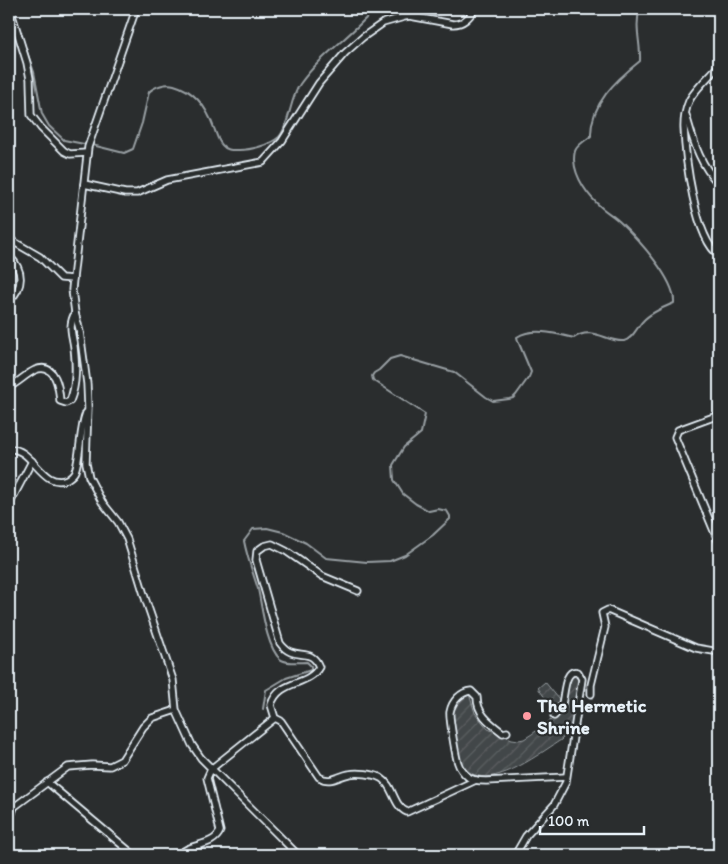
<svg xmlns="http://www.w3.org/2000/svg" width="728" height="864" font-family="Itim,sans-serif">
	<defs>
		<pattern id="garden-furrows" width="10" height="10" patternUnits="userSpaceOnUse" patternTransform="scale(1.25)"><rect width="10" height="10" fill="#424648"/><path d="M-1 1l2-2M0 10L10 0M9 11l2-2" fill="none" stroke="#5d6163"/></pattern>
	</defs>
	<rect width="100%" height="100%" fill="#2a2d2e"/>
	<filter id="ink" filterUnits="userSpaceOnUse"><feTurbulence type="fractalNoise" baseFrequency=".02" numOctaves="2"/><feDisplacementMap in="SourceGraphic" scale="10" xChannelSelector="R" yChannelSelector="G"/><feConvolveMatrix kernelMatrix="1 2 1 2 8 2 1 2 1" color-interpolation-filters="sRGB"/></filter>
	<g filter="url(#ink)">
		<g fill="url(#garden-furrows)" stroke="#959ca0">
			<path d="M573,676l5,2 1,4c-4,19 -3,45 -18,58 -23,14 -80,60 -100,22 -7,-14 -6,-34 -8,-50l1,-5 8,-12 7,-1 6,19 13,16 24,10 7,1 5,-1 8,-5 23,-17 14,-37z"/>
			<path d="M545,682l14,17 -2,7 -4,3 -15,-21z"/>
		</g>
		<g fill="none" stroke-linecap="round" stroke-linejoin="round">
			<g stroke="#989fa3" stroke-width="2">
				<path d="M12,9l22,63 8,42 7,12 15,14 20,4"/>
				<path d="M438,9c7,1 15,4 20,0"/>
				<path d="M92,145l32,8 9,-4 9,-26 7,-31c6,-6 17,-9 25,-7 22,6 33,23 40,43 2,5 4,13 8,17 5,6 10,5 17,5 12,0 31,-5 40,-13 10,-10 11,-39 21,-53 19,-27 48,-46 70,-70l5,-2 30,-3"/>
				<path d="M263,709l3,-19 20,-12 25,-8v-4l-4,-4c-8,0 -21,2 -27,-3 -14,-13 -18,-52 -22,-70 -5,-16 -11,-32 -14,-48l9,-12 14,-1 16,4 23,11 20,15 41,4 23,-1 15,-6 28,-20 17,-16v-3l-3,-5 -9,-2 -9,2 -13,-7 -13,-10 -9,-14 -1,-15 11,-18 17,-14 4,-19 -52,-34 -1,-4 2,-3 5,-3 11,-11 10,-3 54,16 32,25 7,4 16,-2 4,-1 3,-3 13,-18 2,-5 -13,-31 -1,-4c16,-10 40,-3 57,1 18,-13 34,5 50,3 9,-2 13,-14 19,-20 7,-8 21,-14 31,-18 2,-23 -37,-65 -54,-81 -5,-5 -12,-9 -18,-14 -14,-12 -27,-30 -28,-48 0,-3 0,-8 2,-11 3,-5 10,-9 15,-13 -1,-32 25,-56 49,-75 1,-18 -6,-34 0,-52"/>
			</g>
			<defs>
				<g id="street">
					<path d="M136,9l-48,138 -15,132 -1,11 3,23 5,19 7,52 1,24 -2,55 3,14 13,25 16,20 9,17 19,62 27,79 3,30 16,35 9,13 97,97"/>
					<path d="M9,12l4,6 14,45 3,16 1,36 10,13 23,23 6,3 17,-1"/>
					<path d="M719,65c-8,10 -25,25 -30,36 -3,7 -5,18 -5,26 1,30 11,112 35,128"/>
					<path d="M686,115c8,27 13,49 33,69"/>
					<path d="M84,184l41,9h12l30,-13 96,-18 19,-21 37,-58 26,-30 18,-16 20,-14 21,-6 6,-1 43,8c11,0 16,-7 22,-15"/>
					<path d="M9,239l31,18 21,21 12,1"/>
					<path d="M9,256c15,14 15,31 0,45"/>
					<path d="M9,387c9,-4 17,-13 26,-17 21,-8 24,18 25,31l6,2 4,-2c7,-17 6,-36 4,-54 -2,-14 -6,-21 1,-34"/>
					<path d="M719,415l-41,15 -3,7 44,106"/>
					<path d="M9,449c24,-2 33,41 58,30 3,-2 7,-5 8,-8 6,-16 4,-40 11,-58"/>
					<path d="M9,505l23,-44"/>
					<path d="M358,591l-36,-15 -36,-25 -14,-7 -8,2 -7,5 -1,9 24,83c14,20 31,2 39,24 -11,20 -40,12 -48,38l4,13 6,3 38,56c11,7 19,-1 30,-3 8,-2 25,0 32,4 13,8 12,28 26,34l69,-32"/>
					<path d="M591,694v-9l14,-58 -3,-14 6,-3 88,38 23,4"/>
					<path d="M507,732l-4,1c-13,-10 -26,-19 -26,-36l-6,-6c-10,1 -19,10 -21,21 -1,5 6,46 8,51 1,4 6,11 9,13 5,5 13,5 19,5l80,-4"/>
					<path d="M47,782l87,73"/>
					<path d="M9,822l5,-15 54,-40 24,-2 18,1 12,-6 21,-33 9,-9 24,-8"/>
					<path d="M9,838v9"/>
					<path d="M179,855c10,-12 35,-8 41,-24l-13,-53 4,-9 64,-51"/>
					<path d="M515,855l11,-19 28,-31 12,-23 16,-103 -4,-7c-15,-4 -13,26 -17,35 -1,4 -5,7 -7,9"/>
				</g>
			</defs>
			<use href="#street" stroke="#e8f1f8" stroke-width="9"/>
			<use href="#street" stroke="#2a2d2e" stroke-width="5.5"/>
		</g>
	</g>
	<circle fill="#ff9aa2" stroke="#2a2d2e" stroke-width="2" cx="527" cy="716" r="5"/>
	<g text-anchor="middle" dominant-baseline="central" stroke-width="4.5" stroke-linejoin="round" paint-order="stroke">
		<g font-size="19" font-weight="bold" fill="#e8f1f8" stroke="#2a2d2e" text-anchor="start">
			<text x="537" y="705">The Hermetic<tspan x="537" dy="22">Shrine</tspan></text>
		</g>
	</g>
	<rect width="728" height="864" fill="none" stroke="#2a2d2e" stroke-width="30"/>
	<rect x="15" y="15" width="698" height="834" fill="none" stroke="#e8f1f8" stroke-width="2" filter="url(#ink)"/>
	<path d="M540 826v8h104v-8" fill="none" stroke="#e8f1f8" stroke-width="2.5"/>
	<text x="548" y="826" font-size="15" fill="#e8f1f8" stroke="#2a2d2e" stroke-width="4" paint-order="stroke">100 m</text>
</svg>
